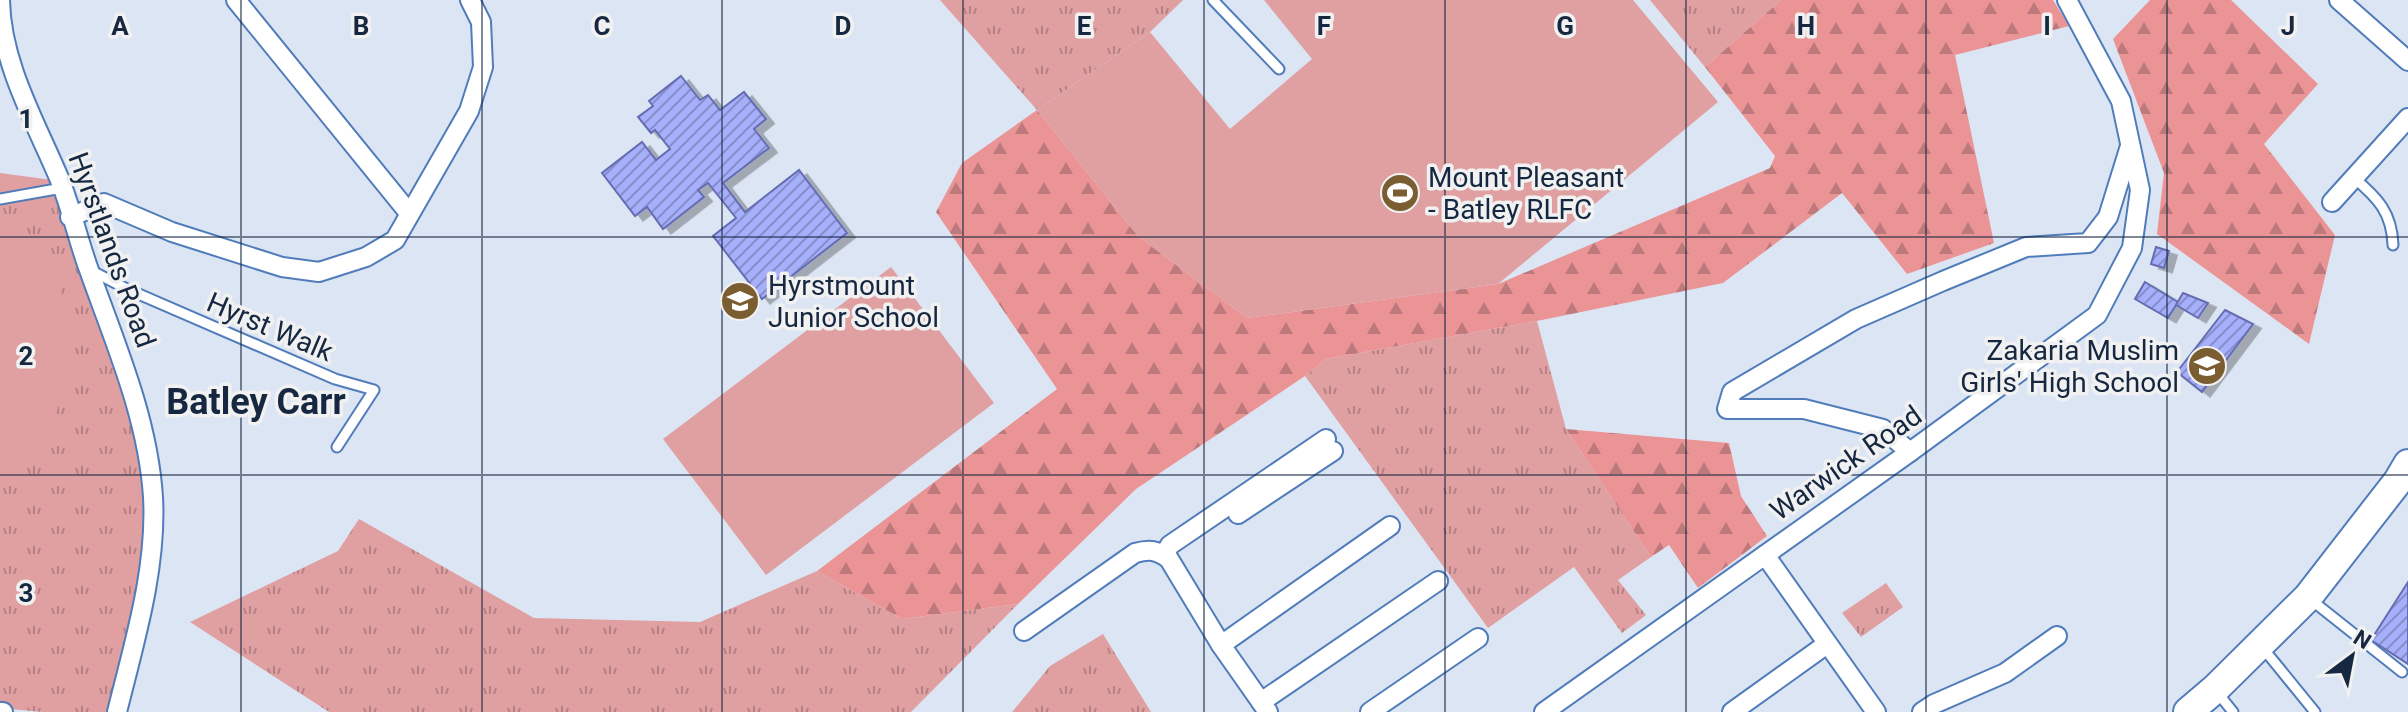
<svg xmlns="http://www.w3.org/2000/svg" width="2408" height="712" font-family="Roboto,sans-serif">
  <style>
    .grass { fill: url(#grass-tufts) }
    .forest { fill: url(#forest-firs) }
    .pitch { fill: #e09fa0 }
    .building { fill: url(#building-hatch); stroke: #656cb2; stroke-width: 2; filter: url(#shadow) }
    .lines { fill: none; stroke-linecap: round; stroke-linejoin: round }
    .lane-casing { stroke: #517cba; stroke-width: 13 }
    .street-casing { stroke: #517cba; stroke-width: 22 }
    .primary-casing { stroke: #517cba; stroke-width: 32 }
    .lane { stroke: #fff; stroke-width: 9 }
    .street { stroke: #fff; stroke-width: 18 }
    .primary { stroke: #fff; stroke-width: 28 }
    .grid { fill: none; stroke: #152741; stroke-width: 2; stroke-opacity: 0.55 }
    .labels { text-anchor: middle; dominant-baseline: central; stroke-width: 7; stroke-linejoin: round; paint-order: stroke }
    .poi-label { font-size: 28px; fill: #152741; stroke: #f1f1f1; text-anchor: start }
    .street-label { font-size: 28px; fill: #152741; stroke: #f1f1f1 }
    .district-label { font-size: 36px; font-weight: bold; fill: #152741; stroke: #f1f1f1 }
    .grid-label { font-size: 26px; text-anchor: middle; font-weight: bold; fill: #152741; stroke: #f1f1f1; stroke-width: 7; stroke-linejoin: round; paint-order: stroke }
  </style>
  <defs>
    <pattern id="grass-tufts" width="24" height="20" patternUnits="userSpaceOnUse" patternTransform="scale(2)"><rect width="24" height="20" fill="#e09fa0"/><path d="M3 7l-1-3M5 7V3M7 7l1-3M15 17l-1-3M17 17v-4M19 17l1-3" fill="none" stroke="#b48284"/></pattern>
    <pattern id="forest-firs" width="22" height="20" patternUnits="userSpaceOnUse" patternTransform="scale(2)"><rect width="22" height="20" fill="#eb9496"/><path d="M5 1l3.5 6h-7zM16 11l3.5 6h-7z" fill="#bd797c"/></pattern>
    <pattern id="building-hatch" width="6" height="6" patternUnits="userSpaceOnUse" patternTransform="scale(2)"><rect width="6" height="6" fill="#a6affa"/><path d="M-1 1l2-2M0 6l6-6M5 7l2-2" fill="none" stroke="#868ecc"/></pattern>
    <filter id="shadow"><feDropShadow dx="8" dy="4.5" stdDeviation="0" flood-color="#0004"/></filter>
  </defs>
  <rect width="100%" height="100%" fill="#dce5f3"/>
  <g class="grass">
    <path d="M940,0H1183L1150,32L1037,110Z"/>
    <path d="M1650,0H1781L1705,67Z"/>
    <path d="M0,173L60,181L133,393L153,498L117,712H42L0,708Z"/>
    <path d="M1537,321L1566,429L1651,557L1618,580L1646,615L1622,633L1574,567L1488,628L1305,376L1326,359Z"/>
    <path d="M359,519L534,618L700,622L817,571L902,619L1018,604L911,712H329L190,622L338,551Z"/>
    <path d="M1886,583L1903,607L1861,637L1842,613Z"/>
    <path d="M1103,634L1151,712H1012L1050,666Z"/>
  </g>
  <g class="forest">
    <path d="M1781,0H2053L2069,26L1955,55L1994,243L1907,274L1842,193L1723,283L1537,321L1326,359L1305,376L1136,489L1018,604L902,619L817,571L1057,389L936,212L962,163L1037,110L1138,236L1247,318L1498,284L1770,168L1775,156L1705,67Z"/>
    <path d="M2150,0H2231L2318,84L2264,144L2335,235L2309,344L2157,234L2164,173L2113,39Z"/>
    <path d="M1566,429L1729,443L1741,496L1767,536L1698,588L1669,545L1651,557Z"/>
  </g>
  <g class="pitch">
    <path d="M1264,0H1633L1718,102L1498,284L1247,318L1138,236L1037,110L1150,32L1230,129L1312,59Z"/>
    <path d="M0,231L53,269L75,330L57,412L0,488Z"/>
    <path d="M891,267L994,403L766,575L663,439Z"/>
  </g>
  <g class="building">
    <path d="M681,76L700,100L708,95L720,110L744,92L766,119L754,129L769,148L723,183L745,212L799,170L847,233L762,299L713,236L736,218L708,183L698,190L704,197L663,229L647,207L635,216L602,173L642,142L656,160L670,149L655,130L651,133L638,117L653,106L649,101Z"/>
    <path d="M2156,247L2169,251L2164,268L2151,264Z"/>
    <path d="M2145,282L2178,302L2168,318L2135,299Z"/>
    <path d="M2183,293L2208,303L2198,318L2176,305Z"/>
    <path d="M2225,310L2253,324L2202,392L2177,372Z"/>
    <path d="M2408,582V664L2371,640Z"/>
  </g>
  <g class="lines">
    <defs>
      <g id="lane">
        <path d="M1213,0L1279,69"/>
        <path d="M2354,178C2378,198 2392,213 2393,245"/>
        <path d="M0,199L62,188"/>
        <path d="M92,271L127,289L335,379L374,390L337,447"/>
        <path d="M2310,599L2402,672"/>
        <path d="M2262,647L2315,712"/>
        <path d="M2217,692L2233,712"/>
      </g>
      <g id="street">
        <path d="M0,0C1,63 35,121 59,178C71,207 78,240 89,270C115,343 148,418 153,497C157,569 134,643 117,712"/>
        <path d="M236,0L409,213"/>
        <path d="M2339,0L2408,61"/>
        <path d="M2332,202L2408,118"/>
        <path d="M70,217L104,203L172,232L282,267L319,272L366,257L395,240L469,111L483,67L481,22L470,0"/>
        <path d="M1910,452L1883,429L1804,409H1727L1732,392L1856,319L1943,281L2026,247L2088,243L2108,217L2130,146"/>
        <path d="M1238,514L1333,451"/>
        <path d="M1164,555L1170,545L1326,439"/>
        <path d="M1765,555L1876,712"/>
        <path d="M1024,631L1135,553C1150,549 1157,550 1169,559L1221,645L1268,712"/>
        <path d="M1221,645L1390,526"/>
        <path d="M1261,702L1438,581"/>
        <path d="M1,712H3"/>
        <path d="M1370,712L1478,638"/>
        <path d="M1544,712L1910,452L2097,315L2132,248L2140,190L2121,101L2067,0"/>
        <path d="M1732,712L1827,644"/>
        <path d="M1922,712L1934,704L2005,673L2057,636"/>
      </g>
      <path id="primary" d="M2188,712L2215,689L2308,597L2398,481L2408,464"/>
    </defs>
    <use href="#lane" class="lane-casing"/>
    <use href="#street" class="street-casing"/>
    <use href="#primary" class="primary-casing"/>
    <use href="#lane" class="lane"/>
    <use href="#street" class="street"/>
    <use href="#primary" class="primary"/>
  </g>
  <path class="grid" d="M241,0V712M482,0V712M722,0V712M963,0V712M1204,0V712M1445,0V712M1686,0V712M1926,0V712M2167,0V712M0,237H2408M0,475H2408"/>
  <defs>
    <symbol id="stadium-disc" viewBox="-11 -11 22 22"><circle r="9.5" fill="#7a5e31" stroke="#f1f1f1"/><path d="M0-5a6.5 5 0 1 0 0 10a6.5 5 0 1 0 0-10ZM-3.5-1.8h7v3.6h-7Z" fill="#fff"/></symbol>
    <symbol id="school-disc" viewBox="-11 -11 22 22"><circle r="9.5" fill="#7a5e31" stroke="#f1f1f1"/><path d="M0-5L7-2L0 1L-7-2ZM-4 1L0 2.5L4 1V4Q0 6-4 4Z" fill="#fff"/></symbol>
  </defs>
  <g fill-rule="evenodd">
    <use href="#stadium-disc" x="1378" y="171" width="44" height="44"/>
    <use href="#school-disc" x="718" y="279" width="44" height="44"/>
    <use href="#school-disc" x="2185" y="344" width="44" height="44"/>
  </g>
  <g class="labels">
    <g class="poi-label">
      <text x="1428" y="177">Mount Pleasant<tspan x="1428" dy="32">- Batley RLFC</tspan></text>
      <text x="768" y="285">Hyrstmount<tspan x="768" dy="32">Junior School</tspan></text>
      <text x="2179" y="350" text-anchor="end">Zakaria Muslim<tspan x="2179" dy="32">Girls' High School</tspan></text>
    </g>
    <g class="street-label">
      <text transform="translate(112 250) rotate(70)">Hyrstlands Road</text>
      <text transform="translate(270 327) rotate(23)">Hyrst Walk</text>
      <text transform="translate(1846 463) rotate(-35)">Warwick Road</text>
    </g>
    <g class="district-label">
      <text x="256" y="402">Batley Carr</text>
    </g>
  </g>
  <g class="grid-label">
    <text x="120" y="35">A</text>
    <text x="361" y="35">B</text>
    <text x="602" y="35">C</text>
    <text x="843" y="35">D</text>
    <text x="1084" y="35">E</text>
    <text x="1324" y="35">F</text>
    <text x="1565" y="35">G</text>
    <text x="1806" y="35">H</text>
    <text x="2047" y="35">I</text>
    <text x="2288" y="35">J</text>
    <text x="26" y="128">1</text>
    <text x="26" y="365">2</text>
    <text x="26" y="602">3</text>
  </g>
  <g transform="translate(2352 656) rotate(32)" stroke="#f1f1f1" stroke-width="6" paint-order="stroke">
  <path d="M0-6L14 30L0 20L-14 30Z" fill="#152741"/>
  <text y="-12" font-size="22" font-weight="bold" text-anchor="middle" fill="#152741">N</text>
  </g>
</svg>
